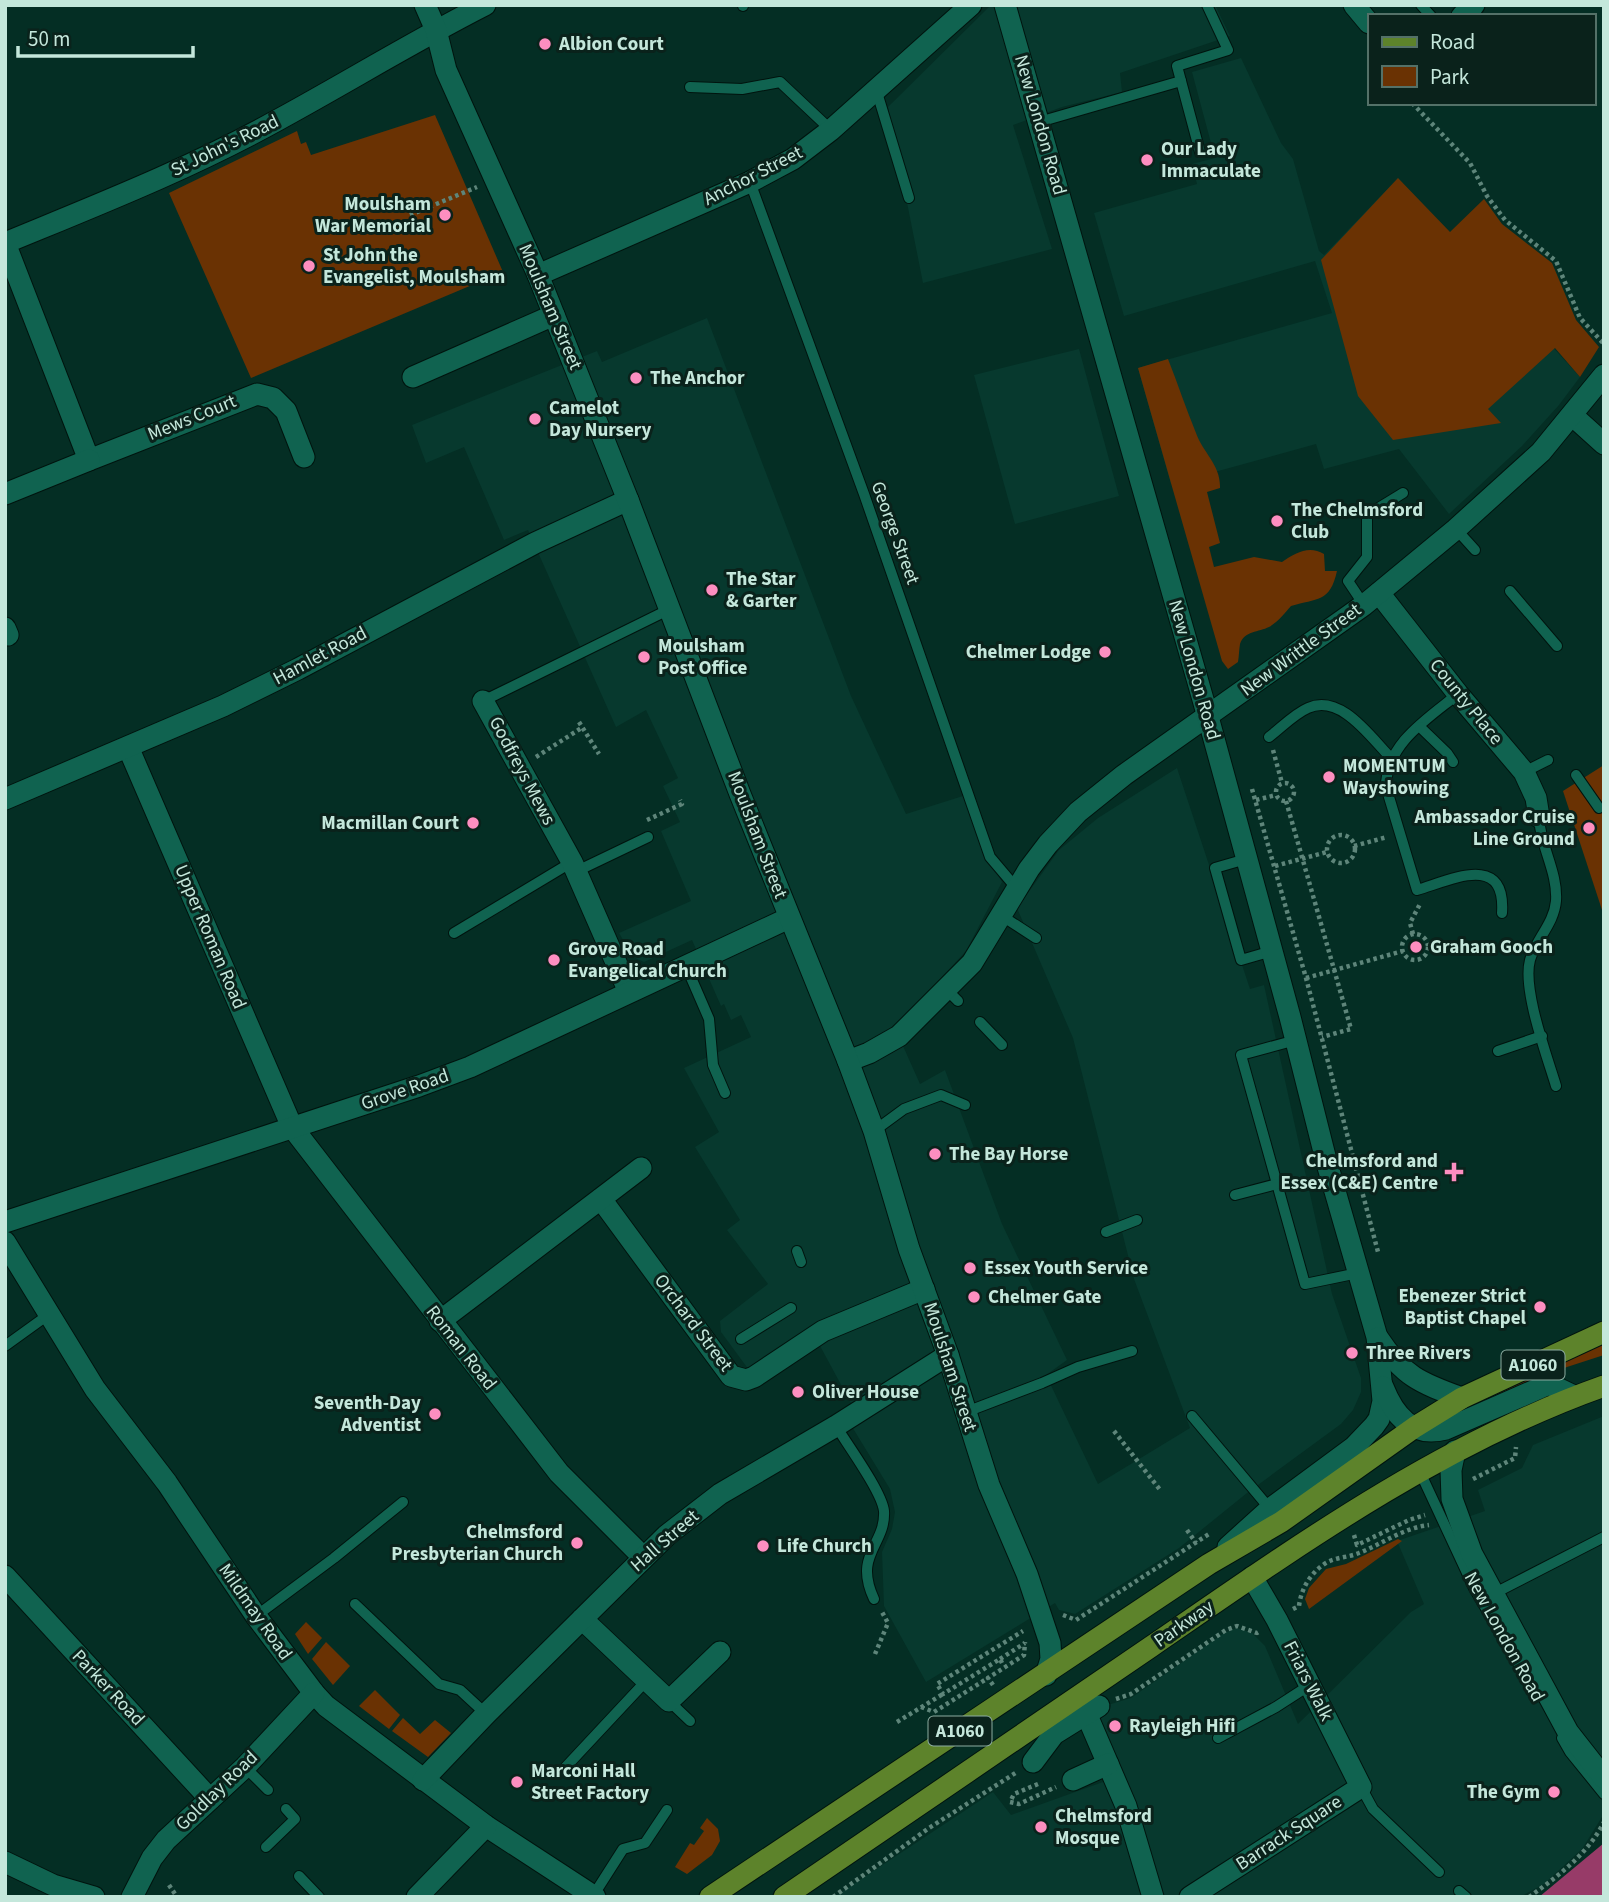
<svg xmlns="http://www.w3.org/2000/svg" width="1609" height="1902" font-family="'Source Sans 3',sans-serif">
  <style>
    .built { fill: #07392e }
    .green { fill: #6a3203 }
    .water { fill: #973b68 }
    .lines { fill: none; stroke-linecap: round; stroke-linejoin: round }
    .lane-casing { stroke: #00140e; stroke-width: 12 }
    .street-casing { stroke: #00140e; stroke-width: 23 }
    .secondary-casing { stroke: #00140e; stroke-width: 23 }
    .primary-casing { stroke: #00140e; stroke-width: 23 }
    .path { stroke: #5e857a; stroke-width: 4.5; stroke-dasharray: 3.5 3.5; stroke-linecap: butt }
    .lane { stroke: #106350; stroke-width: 10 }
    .street { stroke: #106350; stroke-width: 21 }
    .secondary { stroke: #106350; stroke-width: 21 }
    .primary { stroke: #5d832b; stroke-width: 21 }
    .poi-dot { fill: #fd8ec0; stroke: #0a221b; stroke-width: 2.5 }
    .labels { text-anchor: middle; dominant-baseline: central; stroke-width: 6; stroke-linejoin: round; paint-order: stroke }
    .shield { fill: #0a221b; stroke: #8caca1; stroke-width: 2 }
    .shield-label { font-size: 18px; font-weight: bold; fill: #c4e7db }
    .poi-label { font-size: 19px; font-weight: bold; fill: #c4e7db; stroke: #0a221b; text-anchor: start }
    .street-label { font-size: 19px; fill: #c4e7db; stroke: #0a221b }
  </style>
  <rect width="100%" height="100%" fill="#042e24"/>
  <g class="built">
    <path d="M991,5H1215L1230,36L1120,73L1122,92L1062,107L1013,125L1052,249L923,283L888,107Z"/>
    <path d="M1241,58L1281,143L1293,159L1319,251L1324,255L1398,178L1580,377L1559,405L1522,446L1449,514L1399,449L1324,469L1316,444L1171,484L1138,368L1332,313L1315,261L1124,316L1094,213L1197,184L1192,164L1215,158L1192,72Z"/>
    <path d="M707,318L851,696L906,814L963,796L984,849L1002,882L966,951L895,1028L920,1084L945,1070L1002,1224L1067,1360L1046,1375L1098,1484L1190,1428L1134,1279L1073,1038L1017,908L1059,850L1098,818L1177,768L1250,989L1264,985L1332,1294L1361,1378V1392L1353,1410L1341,1424L1247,1493L1179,1548L1075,1614L1059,1610L1055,1603L926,1682L884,1606L882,1552L892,1529L895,1512L890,1489L843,1412L852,1405L819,1344L760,1385L721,1332L720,1321L768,1284L727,1230L740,1220L695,1147L719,1132L684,1068L751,1037L741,1015L731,1020L724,1004L721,1006L692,940L644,962L633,957L619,933L691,901L661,831L680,822L663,786L678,778L646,710L616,727L528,530L504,540L464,447L426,463L412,425L597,351L602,362Z"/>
    <path d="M1079,349L1119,496L1015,524L974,375Z"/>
    <path d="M1604,1416V1798L1602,1817L1582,1849L1544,1884L1520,1897H834L993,1792L1011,1815L1117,1777L1091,1714L1101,1707L1131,1698L1224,1633L1237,1628L1252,1633L1265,1646L1298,1724L1411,1612L1424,1604L1397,1541L1485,1511L1478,1490L1522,1468L1533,1445Z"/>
  </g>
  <g class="green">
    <path d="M435,115L503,272L251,378L169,193L297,131L301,144L306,142L311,155Z"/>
    <path d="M1398,178L1450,232L1484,199L1502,224L1552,263L1576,320L1599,347L1580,377L1555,348L1488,409L1501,423L1393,440L1358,396L1321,260Z"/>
    <path d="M1168,359C1178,384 1186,409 1196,433C1203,453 1221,465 1220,488L1207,492L1220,543L1209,547L1214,567L1254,557L1282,562C1295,553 1309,545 1324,554L1325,571H1337C1330,603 1317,598 1291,606C1285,613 1278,622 1269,627C1259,632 1244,631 1240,644C1239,650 1239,656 1238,662L1228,669L1222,661L1138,368Z"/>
    <path d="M1604,765V916L1563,791Z"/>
    <path d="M1604,1343V1355L1567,1367L1466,1411L1465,1408Z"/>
    <path d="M1398,1539L1402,1541L1309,1609L1305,1599L1309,1588L1326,1569L1346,1564Z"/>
    <path d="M306,1622L322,1638L308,1654L295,1634Z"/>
    <path d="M326,1642L350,1666L333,1685L312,1659Z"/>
    <path d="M375,1690L400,1715L389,1729L359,1706Z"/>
    <path d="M403,1718L420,1734L435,1720L451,1733L428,1757L392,1731Z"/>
    <path d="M707,1818L718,1829L720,1841L712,1855L687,1874L675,1867L690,1843L694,1845L704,1831L700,1828Z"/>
  </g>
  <path class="water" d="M1604,1843V1897H1539Z"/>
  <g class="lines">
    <defs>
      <g id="lane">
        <path d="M743,5V6"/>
        <path d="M1421,5L1431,16"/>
        <path d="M1181,81L1177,66L1228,50L1207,5"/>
        <path d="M690,87L742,89L780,82L831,130"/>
        <path d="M876,89L909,198"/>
        <path d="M1039,122L1181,81L1200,152"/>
        <path d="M750,182L864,494L990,857L1018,890"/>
        <path d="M1456,529L1475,550"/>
        <path d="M1510,591L1557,646"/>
        <path d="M1364,605L1348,581L1367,557V515L1403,493"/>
        <path d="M1458,694C1427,719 1386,744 1386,787L1417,890C1451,880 1506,852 1502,913"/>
        <path d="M483,701L670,609"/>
        <path d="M1420,727L1447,753L1453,762"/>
        <path d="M1269,737C1281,728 1294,714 1308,708C1341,693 1371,738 1391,758"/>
        <path d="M1524,772L1548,760"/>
        <path d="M1576,775L1599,808"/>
        <path d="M1539,817C1540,846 1558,872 1556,901C1554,924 1536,939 1530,960C1522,989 1547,1056 1556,1086"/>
        <path d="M1246,859L1215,868L1241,960L1272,951"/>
        <path d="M577,871L648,837"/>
        <path d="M1002,916L1036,938"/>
        <path d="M454,933L572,862"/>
        <path d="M686,966L709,1019L713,1065L725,1093"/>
        <path d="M947,990L958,1001"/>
        <path d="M980,1022L1002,1045"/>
        <path d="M1296,1040L1241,1055L1305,1284L1358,1273"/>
        <path d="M1498,1051L1542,1036"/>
        <path d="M874,1131L904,1109L941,1095L965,1105"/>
        <path d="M1235,1195L1277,1184"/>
        <path d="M1106,1232L1137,1220"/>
        <path d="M797,1251L801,1262"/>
        <path d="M741,1339L791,1308"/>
        <path d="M5,1346L48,1315"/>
        <path d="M966,1412L1042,1383L1078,1367L1132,1351"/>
        <path d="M1192,1416L1270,1509"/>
        <path d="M836,1426C847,1444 882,1492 884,1511C886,1545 853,1554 874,1599"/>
        <path d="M1420,1472L1474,1588L1536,1694"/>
        <path d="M1493,1594L1604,1537"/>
        <path d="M355,1604L439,1684L460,1690L486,1714"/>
        <path d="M256,1616L334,1558L403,1502"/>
        <path d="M669,1701L690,1721"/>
        <path d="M1218,1738L1276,1707L1310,1685"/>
        <path d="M1562,1738L1570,1752L1604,1794"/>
        <path d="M245,1767L268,1790"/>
        <path d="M562,1771L647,1680"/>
        <path d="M1361,1787L1373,1809L1439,1872"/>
        <path d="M266,1847L295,1819L286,1809"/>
        <path d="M299,1876L319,1897"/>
        <path d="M1459,1891L1466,1897"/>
        <path d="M593,1896L623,1849L645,1843L667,1810"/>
      </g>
      <g id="street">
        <path d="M1354,5L1369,23"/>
        <path d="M1462,16L1474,5"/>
        <path d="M538,275L750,182L793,159L831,130L971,5"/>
        <path d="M413,377L554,315"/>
        <path d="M1573,416L1604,444"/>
        <path d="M304,457L286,411L273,398L257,394L89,460L5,243C97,205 189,169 276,121C346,83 414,41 485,5"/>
        <path d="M5,494L89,460"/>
        <path d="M1379,593L1458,694L1524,772L1536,798L1539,817"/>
        <path d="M5,628L8,635"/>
        <path d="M483,701L572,862L629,992"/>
        <path d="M128,747L292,1127L559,1473L643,1557"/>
        <path d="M5,799L223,706L298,669L535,543L628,500"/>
        <path d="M848,1061L869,1053L899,1036L972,963L1029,869L1048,844L1078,812L1124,775L1364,605L1456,529L1541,452L1604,375"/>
        <path d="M601,1199L731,1376L746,1380L754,1377L823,1331L924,1289"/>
        <path d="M5,1222L419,1086L470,1067L789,918"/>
        <path d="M5,1242L95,1389L167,1483L256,1616L314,1693L326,1706L486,1826L595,1897"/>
        <path d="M440,1321L641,1168"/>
        <path d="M1455,1451L1451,1470L1452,1499L1472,1554L1568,1732L1604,1778"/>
        <path d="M5,1576L210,1799"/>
        <path d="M582,1619L669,1701L720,1652"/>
        <path d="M1086,1713L1126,1806L1153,1897"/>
        <path d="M1033,1762L1054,1734L1099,1706"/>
        <path d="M423,1780L486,1714L667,1535L720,1494L836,1426L948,1355"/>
        <path d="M1073,1780L1108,1764"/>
        <path d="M5,1862L53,1885L94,1897"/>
        <path d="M132,1897L152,1858L166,1840L245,1767L314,1693"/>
        <path d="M417,1897L486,1826"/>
        <path d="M1190,1897L1361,1787L1277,1620L1252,1577"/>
      </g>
      <g id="secondary">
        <path d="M425,5L436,30L446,70L538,275L628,500L740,794L848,1061L874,1131L909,1249L948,1355L989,1485L1027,1574L1050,1643L1051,1659L1046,1675"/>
        <path d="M1005,5L1208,717L1290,1017L1326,1160L1377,1337L1383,1401L1379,1419L1374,1426L1354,1447L1270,1509L1228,1547"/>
        <path d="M1378,1338C1403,1376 1420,1383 1462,1398"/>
        <path d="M1383,1387C1394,1415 1412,1438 1446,1429L1549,1384L1574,1396"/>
      </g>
      <g id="primary">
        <path d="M710,1897L1209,1564L1281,1522L1415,1427L1462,1398L1604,1332"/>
        <path d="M784,1897C907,1813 1029,1730 1152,1646C1296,1547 1438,1445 1604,1386"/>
      </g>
    </defs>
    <use href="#lane" class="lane-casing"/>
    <use href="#street" class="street-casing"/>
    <use href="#secondary" class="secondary-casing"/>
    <use href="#primary" class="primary-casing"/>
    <g class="path">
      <path d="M1412,103L1470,163L1487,196L1505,220L1556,261L1580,318L1604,344"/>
      <path d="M410,215L477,187"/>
      <path d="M579,722L599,754"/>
      <path d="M1273,750L1282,783"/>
      <path d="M536,757L583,727"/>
      <circle cx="1285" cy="792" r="9"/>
      <path d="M1252,789L1306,978L1378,1252"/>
      <path d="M1256,800L1276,795"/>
      <path d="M1286,801L1351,1029L1322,1037"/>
      <path d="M647,820L682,804L680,800"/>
      <circle cx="1341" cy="849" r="14"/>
      <path d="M1354,846L1387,837"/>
      <path d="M1275,866L1327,852"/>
      <path d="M1413,934L1410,923L1420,904"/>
      <circle cx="1415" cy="947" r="13"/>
      <path d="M1306,978L1403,951"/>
      <path d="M1114,1431L1161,1491"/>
      <path d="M1473,1479L1515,1458L1516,1447"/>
      <path d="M1187,1530L1196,1543"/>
      <path d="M1354,1535L1357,1545L1409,1520L1425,1515"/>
      <path d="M1293,1609L1299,1606C1301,1590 1309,1575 1323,1565C1333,1557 1347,1558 1359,1553C1382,1544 1403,1528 1429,1525"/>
      <path d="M1063,1615L1076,1620L1209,1534"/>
      <path d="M875,1654L888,1623L882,1612"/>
      <path d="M1000,1659L1025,1643"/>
      <path d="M1002,1663L1000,1659L943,1694L937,1684L1023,1631"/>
      <path d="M993,1685L988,1678L1024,1655L1025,1642"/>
      <path d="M1116,1699L1131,1694L1226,1630L1237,1626L1257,1633L1260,1631"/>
      <path d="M921,1707L934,1712L988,1678"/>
      <path d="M897,1722L943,1694"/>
      <path d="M1038,1784L1014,1794L1010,1802L1019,1804L1056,1787"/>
      <path d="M169,1885L177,1897"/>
      <path d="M833,1897L929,1828L1017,1772"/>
      <path d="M1529,1897C1557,1877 1588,1854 1604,1822"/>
    </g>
    <use href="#lane" class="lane"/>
    <use href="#street" class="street"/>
    <use href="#secondary" class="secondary"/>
    <use href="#primary" class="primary"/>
  </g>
  <g class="poi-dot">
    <circle cx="545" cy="44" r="7"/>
    <circle cx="1147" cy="160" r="7"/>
    <circle cx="445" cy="215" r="7"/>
    <circle cx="309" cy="266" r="7"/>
    <circle cx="636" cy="378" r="7"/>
    <circle cx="535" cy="419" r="7"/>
    <circle cx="1277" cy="521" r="7"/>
    <circle cx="712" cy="590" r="7"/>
    <circle cx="1105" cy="652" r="7"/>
    <circle cx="644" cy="657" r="7"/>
    <circle cx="1329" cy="777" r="7"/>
    <circle cx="473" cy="823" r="7"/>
    <circle cx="1589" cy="828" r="7"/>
    <circle cx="1416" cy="947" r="7"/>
    <circle cx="554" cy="960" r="7"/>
    <circle cx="935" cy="1154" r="7"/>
    <path d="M1450.5 1161.5h7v7h7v7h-7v7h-7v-7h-7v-7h7z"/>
    <circle cx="970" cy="1268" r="7"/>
    <circle cx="974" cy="1297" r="7"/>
    <circle cx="1540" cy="1307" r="7"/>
    <circle cx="1352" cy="1353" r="7"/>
    <circle cx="798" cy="1392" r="7"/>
    <circle cx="435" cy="1414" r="7"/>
    <circle cx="577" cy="1543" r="7"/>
    <circle cx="763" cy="1546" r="7"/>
    <circle cx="1115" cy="1726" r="7"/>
    <circle cx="517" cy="1782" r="7"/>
    <circle cx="1554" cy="1792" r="7"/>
    <circle cx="1041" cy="1827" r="7"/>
  </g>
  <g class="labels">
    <g class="shield">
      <rect x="1501.5" y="1350.5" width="63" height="29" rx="5"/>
      <rect x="928.5" y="1716.5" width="63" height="29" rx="5"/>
    </g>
    <g class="shield-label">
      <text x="1533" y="1365">A1060</text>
      <text x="960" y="1731">A1060</text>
    </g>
    <g class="poi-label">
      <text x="559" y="44">Albion Court</text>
      <text x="1161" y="149">Our Lady<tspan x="1161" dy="22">Immaculate</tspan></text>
      <text x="431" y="204" text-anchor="end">Moulsham<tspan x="431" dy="22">War Memorial</tspan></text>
      <text x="323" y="255">St John the<tspan x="323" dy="22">Evangelist, Moulsham</tspan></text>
      <text x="650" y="378">The Anchor</text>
      <text x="549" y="408">Camelot<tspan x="549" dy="22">Day Nursery</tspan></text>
      <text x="1291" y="510">The Chelmsford<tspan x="1291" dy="22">Club</tspan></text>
      <text x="726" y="579">The Star<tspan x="726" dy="22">&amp; Garter</tspan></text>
      <text x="658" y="646">Moulsham<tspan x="658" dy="22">Post Office</tspan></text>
      <text x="1091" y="652" text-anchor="end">Chelmer Lodge</text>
      <text x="1343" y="766">MOMENTUM<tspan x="1343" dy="22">Wayshowing</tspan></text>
      <text x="1575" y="817" text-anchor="end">Ambassador Cruise<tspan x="1575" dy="22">Line Ground</tspan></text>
      <text x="459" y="823" text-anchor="end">Macmillan Court</text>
      <text x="1430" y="947">Graham Gooch</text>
      <text x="568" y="949">Grove Road<tspan x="568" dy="22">Evangelical Church</tspan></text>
      <text x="949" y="1154">The Bay Horse</text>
      <text x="1438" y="1161" text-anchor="end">Chelmsford and<tspan x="1438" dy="22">Essex (C&amp;E) Centre</tspan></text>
      <text x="984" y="1268">Essex Youth Service</text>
      <text x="1526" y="1296" text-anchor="end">Ebenezer Strict<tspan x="1526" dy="22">Baptist Chapel</tspan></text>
      <text x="988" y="1297">Chelmer Gate</text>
      <text x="1366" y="1353">Three Rivers</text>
      <text x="812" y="1392">Oliver House</text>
      <text x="421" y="1403" text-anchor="end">Seventh-Day<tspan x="421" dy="22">Adventist</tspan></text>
      <text x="563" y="1532" text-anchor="end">Chelmsford<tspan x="563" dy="22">Presbyterian Church</tspan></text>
      <text x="777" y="1546">Life Church</text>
      <text x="1129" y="1726">Rayleigh Hifi</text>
      <text x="531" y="1771">Marconi Hall<tspan x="531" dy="22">Street Factory</tspan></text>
      <text x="1540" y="1792" text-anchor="end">The Gym</text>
      <text x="1055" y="1816">Chelmsford<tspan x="1055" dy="22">Mosque</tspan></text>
    </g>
    <g class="street-label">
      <text transform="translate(1040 125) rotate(74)">New London Road</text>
      <text transform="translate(225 146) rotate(-26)">St John's Road</text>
      <text transform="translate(753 176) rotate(-27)">Anchor Street</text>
      <text transform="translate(550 307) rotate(67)">Moulsham Street</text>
      <text transform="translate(192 418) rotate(-22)">Mews Court</text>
      <text transform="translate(895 533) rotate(70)">George Street</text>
      <text transform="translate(1301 650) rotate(-36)">New Writtle Street</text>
      <text transform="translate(320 656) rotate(-28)">Hamlet Road</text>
      <text transform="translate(1194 670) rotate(74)">New London Road</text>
      <text transform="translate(1466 702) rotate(51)">County Place</text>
      <text transform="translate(522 771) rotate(62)">Godfreys Mews</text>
      <text transform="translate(757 835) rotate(69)">Moulsham Street</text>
      <text transform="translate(210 937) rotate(67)">Upper Roman Road</text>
      <text transform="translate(405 1090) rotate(-19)">Grove Road</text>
      <text transform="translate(693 1323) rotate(53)">Orchard Street</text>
      <text transform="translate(461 1348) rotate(52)">Roman Road</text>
      <text transform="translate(950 1367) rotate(72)">Moulsham Street</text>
      <text transform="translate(665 1541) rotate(-41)">Hall Street</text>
      <text transform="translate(255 1612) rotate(55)">Mildmay Road</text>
      <text transform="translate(1184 1624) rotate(-35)">Parkway</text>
      <text transform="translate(1504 1637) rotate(61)">New London Road</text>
      <text transform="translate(1308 1681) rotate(63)">Friars Walk</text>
      <text transform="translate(108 1688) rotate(47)">Parker Road</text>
      <text transform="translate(217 1791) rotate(-44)">Goldlay Road</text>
      <text transform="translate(1289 1833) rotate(-33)">Barrack Square</text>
    </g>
  </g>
  <rect width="1609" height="1902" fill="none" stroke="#c4e7db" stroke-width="14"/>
  <rect x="1368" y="14" width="228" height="91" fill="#0a221b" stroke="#547168" stroke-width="2"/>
  <rect x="1382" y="37" width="35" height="10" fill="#5d832b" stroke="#547168" stroke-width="2"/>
  <text x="1430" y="49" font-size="21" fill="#c4e7db">Road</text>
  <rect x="1382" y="66" width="35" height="21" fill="#6a3203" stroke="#547168" stroke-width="2"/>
  <text x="1430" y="84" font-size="21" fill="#c4e7db">Park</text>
  <path d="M18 46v10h175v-10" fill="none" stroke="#c4e7db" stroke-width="3.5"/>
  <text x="28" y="46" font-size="21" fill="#c4e7db" stroke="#0a221b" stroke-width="5" paint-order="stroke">50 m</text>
</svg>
